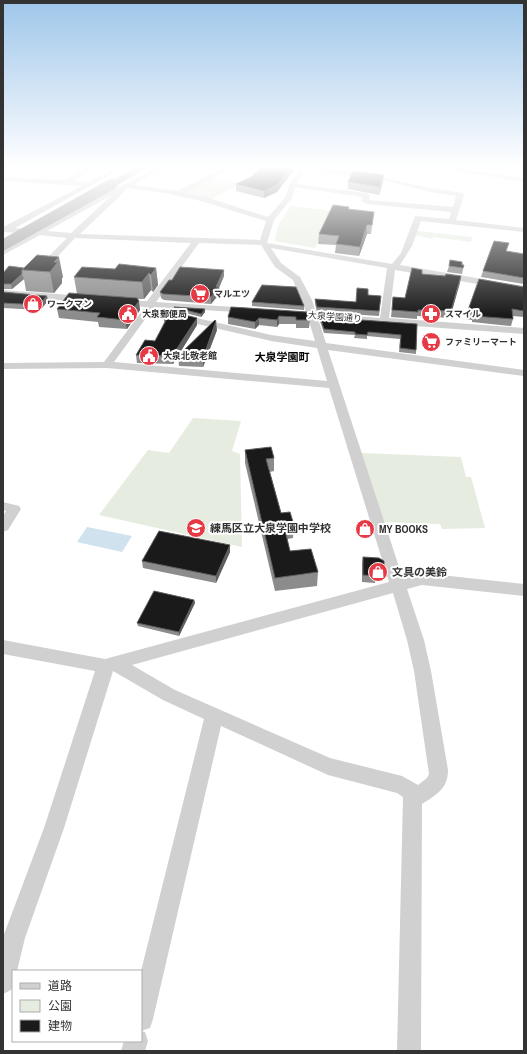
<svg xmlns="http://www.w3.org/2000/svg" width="527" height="1054" font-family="'Archivo Narrow','Noto Sans JP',sans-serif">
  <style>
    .green { fill: #e6ecdf }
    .water { fill: #cfe2ee }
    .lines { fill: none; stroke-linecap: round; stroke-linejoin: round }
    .minor { fill: #d0d0d0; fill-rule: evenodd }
    .highway { fill: #9a9a9a; fill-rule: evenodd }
    .highway-bridge { stroke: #9a9a9a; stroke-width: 11 }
    .wall { fill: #8c8c8c }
    .shaded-wall { fill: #5f5f5f }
    .building { fill: #1a1a1a; stroke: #5f5f5f }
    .labels { text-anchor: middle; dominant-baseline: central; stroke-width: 4; stroke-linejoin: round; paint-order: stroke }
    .far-poi-label { font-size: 9px; font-weight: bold; fill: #333; stroke: #fff; text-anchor: start }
    .far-street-label { font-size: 9px; fill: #333; stroke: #fff }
    .far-quarter-label { font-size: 11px; font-weight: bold; fill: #000; stroke: #fff }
    .poi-label { font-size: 11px; font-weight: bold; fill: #333; stroke: #fff; text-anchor: start }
  </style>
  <rect width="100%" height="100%" fill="#fff"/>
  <g class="green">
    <path d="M211,178L242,183L210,200L184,194V192Z"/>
    <path d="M291,206L332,211L315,248L274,241L279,224Z"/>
    <path d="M415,231H418L472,237L471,242L433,237V239L414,235Z"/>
    <path d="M193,418L241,421L232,451L240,454L242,547L99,515L148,450L169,453Z"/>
    <path d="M361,453L461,457L466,477H471L485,528L442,529L440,524L383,522Z"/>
  </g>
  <path class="water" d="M87,527L132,536L122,552L77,542Z"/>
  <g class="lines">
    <g class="minor">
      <path d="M86,168H93L73,181L88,182L115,168H122L15,228L37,230L96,196L126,184L156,168H163L134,185L177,191L224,168H231L230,169L185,193L206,197L268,217L285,198L290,183L301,168C344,168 387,178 429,188C440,190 451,191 463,193L464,195L456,220L524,228V232L421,221L412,246L400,265L524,286V292L395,270L389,318L524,328V334L318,319L326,343L524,370V376L328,350L403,579L422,573L524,584V596L422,585L407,589L424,640L431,671L448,770C448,789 436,795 422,804L421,1051H397L403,797L397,793L328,775L221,726L153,1019L150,1028L141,1031L145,1032L148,1041L145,1051H121L124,1041H141V971L204,719L163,700L113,671L64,828L25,938L17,971H13V986L11,990L3,994V937L44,828L95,671L3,654V640L105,659L389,582L329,388L107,368L3,369V363L104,362L145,307L121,305L116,302L118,300L147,301L191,243L75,238L44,271H38L37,269L38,267L67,238L40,235L3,255V250L30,234L3,232V227L82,186L3,181V177L65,180ZM306,170L392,182L430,192L456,196L453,207L369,200L370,195L366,193L296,184ZM295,187L362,197L361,201L367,204L451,212L449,219L415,216L401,253L392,264L267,243L274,220L292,198ZM128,188L165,193L201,201L266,221L260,240L80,234ZM112,195L71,233L47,231ZM199,243L261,245L275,267L293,280L306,312L300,313L298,315L300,317L308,318L315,341L271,335L179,314L176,315L174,317L176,319L271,341L317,348L327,381L114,362L154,307L253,313L255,311L253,309L250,308L156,302ZM271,248L387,268L380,318L316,313L312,300L300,277L281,263ZM393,593L407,640L414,671L429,774L427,778L418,785L402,776L330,758L175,690L132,665Z"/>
      <path d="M446,168H459L524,178V182L449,170Z"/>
      <path d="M3,290L84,296L89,299L84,302L3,296Z"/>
      <path d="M3,502L19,506L21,509L8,530L3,532V516L6,511L3,510Z"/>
    </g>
    <path class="highway" d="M135,168H147L116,186H108L107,184Z"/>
    <path class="highway-bridge" d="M3,245L112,184"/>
  </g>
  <g class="wall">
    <path d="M290,168H293V171L277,192L264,198L236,191V184Z"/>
    <path d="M466,168H487L485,170Z"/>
    <path d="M384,175L383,182L379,195L348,189V182Z"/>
    <path d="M349,207V210L374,212L371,234H367L359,256L335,253L336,245L318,244L319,234Z"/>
    <path d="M507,251L524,254V284L481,277L483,271Z"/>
    <path d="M37,255L63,277L62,278V283L54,293L26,291L24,279L12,289H3V273L24,268Z"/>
    <path d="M462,265H464L462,274L447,272L449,266Z"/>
    <path d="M156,268L158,285L153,292L151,290L144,299H137L140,310L127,329L99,327L98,322L59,318L57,309L77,294L74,277L115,269Z"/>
    <path d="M224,270V276L219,287L220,293L211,304L164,300L161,298L160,292L172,280Z"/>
    <path d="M422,274L445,276H461L450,318L417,316V319L391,317L393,297L405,298Z"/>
    <path d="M524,287V317L513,316V319L511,326L472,322V320L466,319L467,313Z"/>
    <path d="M3,292L47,296L48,301L40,310L3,308Z"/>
    <path d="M368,295L381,296L379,316L317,312L315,304V299L356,302Z"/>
    <path d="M252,302L304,306V310L252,306Z"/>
    <path d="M174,307L205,309V312L201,317L174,310Z"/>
    <path d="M307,312L310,320L309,328H296V324H279L277,327L259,325L255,329L228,324V317Z"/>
    <path d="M320,317L417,324L416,354L399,352L400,339L367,336V339L354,338L355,335L324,333L320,321Z"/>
    <path d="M197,318V325L173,364L137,363L136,355L155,341L165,323L164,320Z"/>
    <path d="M217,330L203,367L179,366L178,356Z"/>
    <path d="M245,450L274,458V471L270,472L281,513L294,525L293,538L287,539L290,551L318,572L317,586L275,591L245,463Z"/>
    <path d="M230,552L216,583L143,568L142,561Z"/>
    <path d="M363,557L384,571L383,578L376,577L375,583L362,582V564Z"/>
    <path d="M194,600L195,603L179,636L138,626L137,623Z"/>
  </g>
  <g class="shaded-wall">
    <path d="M290,168H293V171L277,192L264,198V191Z"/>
    <path d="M384,175L383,182L379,195L380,187Z"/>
    <path d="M367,225V234L359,256L360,247Z"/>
    <path d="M59,257L63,277L62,278V283L54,293L50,272L54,262Z"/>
    <path d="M156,268L158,285L153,292L151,275Z"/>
    <path d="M224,270V276L219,288V287L220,293L211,304V297Z"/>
    <path d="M149,273L151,290L144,299L142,282Z"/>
    <path d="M22,274L24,279L12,289L11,284Z"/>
    <path d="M461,276L460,283L450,318L451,311Z"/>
    <path d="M47,296L48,301L40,310L39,305Z"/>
    <path d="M139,301L140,310L127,329L125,320Z"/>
    <path d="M205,309V312L201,317V314Z"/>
    <path d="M279,316V324L277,327V320Z"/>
    <path d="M197,318V325L173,364L172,356Z"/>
    <path d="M259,318V325L255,329V322Z"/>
    <path d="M216,321L217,330L203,367V358Z"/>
    <path d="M230,545V552L216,583V576Z"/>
    <path d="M194,600L195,603L179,636V632Z"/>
  </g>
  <g class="building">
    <path d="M260,168H290L277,185L264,191L236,184L251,177Z"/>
    <path d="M353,171L384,175L380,187L348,182Z"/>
    <path d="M333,205L349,207L348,209L374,212L372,225H367L360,247L336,244L339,236L319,234Z"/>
    <path d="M494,241L509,243L506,251L524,254V278L483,271Z"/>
    <path d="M37,255L59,257L54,262H58L50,272L22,270Z"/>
    <path d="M450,260L462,262V265H464L463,268L449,266Z"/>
    <path d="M119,264L156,268L151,275L149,273L142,282L74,277L82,267L115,269Z"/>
    <path d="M9,266L24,268L22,270V274L11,284H3V273Z"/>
    <path d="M180,267L224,270L216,287H219L211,297L163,294L160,292L169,280H172Z"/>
    <path d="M412,268L422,270V274L445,276L446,274L461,276L451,311L418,310V312L392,310L393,297L405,298Z"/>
    <path d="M479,279L524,287V311L512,309L513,319L473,316V313H467Z"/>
    <path d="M262,285L296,287L304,306L252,302Z"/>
    <path d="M357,288L368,289V295L381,296L379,311L317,307L315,299L356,302Z"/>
    <path d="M3,292L47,296L39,305L3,303Z"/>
    <path d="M69,293L137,298L139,301L125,320L97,317L100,313L57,309Z"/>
    <path d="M174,307L205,309L201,314Z"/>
    <path d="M231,307L247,308L307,312L310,320H296V317L279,316L277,320L259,318L255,322L228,317Z"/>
    <path d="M169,311L197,318L172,356L136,355L145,340L155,341L166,320H164Z"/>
    <path d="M320,317L417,324L416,350L400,348L401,335L368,332L367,335L355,334V332L324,329Z"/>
    <path d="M215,320L216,321L203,358L178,356Z"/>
    <path d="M271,447L274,458L266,459L281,513L290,512L294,525L284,526L290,551L311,549L318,572L275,578L245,450Z"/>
    <path d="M159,531L230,545L216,576L142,561Z"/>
    <path d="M363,557L379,558L384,561V571L376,570L377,576L363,575Z"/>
    <path d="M154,591L194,600L179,632L137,623Z"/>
  </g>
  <linearGradient id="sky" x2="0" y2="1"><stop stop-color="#9ec6ea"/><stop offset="0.53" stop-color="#fff"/><stop offset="1" stop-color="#fff" stop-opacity="0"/></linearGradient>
  <rect width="527" height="315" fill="url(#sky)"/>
  <defs>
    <symbol id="supermarket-disc" viewBox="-11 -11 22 22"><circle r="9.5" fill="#e63946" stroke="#fff"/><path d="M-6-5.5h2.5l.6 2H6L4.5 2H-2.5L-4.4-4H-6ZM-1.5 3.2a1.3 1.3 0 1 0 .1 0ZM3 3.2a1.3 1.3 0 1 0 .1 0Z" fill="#fff"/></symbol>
    <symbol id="shop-disc" viewBox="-11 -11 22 22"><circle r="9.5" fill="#e63946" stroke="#fff"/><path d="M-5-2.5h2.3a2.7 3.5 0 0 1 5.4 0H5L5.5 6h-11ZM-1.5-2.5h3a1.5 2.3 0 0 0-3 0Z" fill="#fff"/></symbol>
    <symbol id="civic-disc" viewBox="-11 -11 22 22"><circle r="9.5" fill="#e63946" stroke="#fff"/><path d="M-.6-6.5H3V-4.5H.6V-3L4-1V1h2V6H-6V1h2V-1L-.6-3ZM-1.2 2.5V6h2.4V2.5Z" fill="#fff"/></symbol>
    <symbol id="pharmacy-disc" viewBox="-11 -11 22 22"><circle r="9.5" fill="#e63946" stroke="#fff"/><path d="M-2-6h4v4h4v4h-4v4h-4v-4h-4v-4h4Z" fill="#fff"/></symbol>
    <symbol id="school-disc" viewBox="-11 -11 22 22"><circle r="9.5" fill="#e63946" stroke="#fff"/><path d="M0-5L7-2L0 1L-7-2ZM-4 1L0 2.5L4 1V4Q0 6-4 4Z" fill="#fff"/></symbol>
  </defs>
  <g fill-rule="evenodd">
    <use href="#supermarket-disc" x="189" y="283" width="22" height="22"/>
    <use href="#shop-disc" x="22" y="293" width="22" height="22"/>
    <use href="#civic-disc" x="117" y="303" width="22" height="22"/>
    <use href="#pharmacy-disc" x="420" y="303" width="22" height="22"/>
    <use href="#supermarket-disc" x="420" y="331" width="22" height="22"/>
    <use href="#civic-disc" x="138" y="345" width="22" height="22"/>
    <use href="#school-disc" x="185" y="517" width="22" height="22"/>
    <use href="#shop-disc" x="354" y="518" width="22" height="22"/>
    <use href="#shop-disc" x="367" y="561" width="22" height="22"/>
  </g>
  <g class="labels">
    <g class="far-poi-label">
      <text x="214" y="294">マルエツ</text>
      <text x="47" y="304">ワークマン</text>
      <text x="142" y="314">大泉郵便局</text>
      <text x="445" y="314">スマイル</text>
      <text x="445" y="342">ファミリーマート</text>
      <text x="163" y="356">大泉北敬老館</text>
    </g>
    <g class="far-street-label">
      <text transform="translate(335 317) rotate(4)">大泉学園通り</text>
    </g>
    <g class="far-quarter-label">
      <text x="282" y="357">大泉学園町</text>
    </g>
    <g class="poi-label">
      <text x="210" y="528">練馬区立大泉学園中学校</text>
      <text x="379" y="529">MY BOOKS</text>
      <text x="392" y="572">文具の美鈴</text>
    </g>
  </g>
  <rect width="527" height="1054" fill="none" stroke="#333333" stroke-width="8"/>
  <rect x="12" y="970" width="130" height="72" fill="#ffffff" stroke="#adadad"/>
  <rect x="20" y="983" width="20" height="6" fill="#d0d0d0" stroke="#adadad"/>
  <text x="48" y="990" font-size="12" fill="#333333">道路</text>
  <rect x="20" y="1000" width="20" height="12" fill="#e6ecdf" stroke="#adadad"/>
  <text x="48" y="1010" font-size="12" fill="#333333">公園</text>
  <rect x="20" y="1020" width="20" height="12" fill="#1a1a1a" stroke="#adadad"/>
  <text x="48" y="1030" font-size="12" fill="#333333">建物</text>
</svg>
